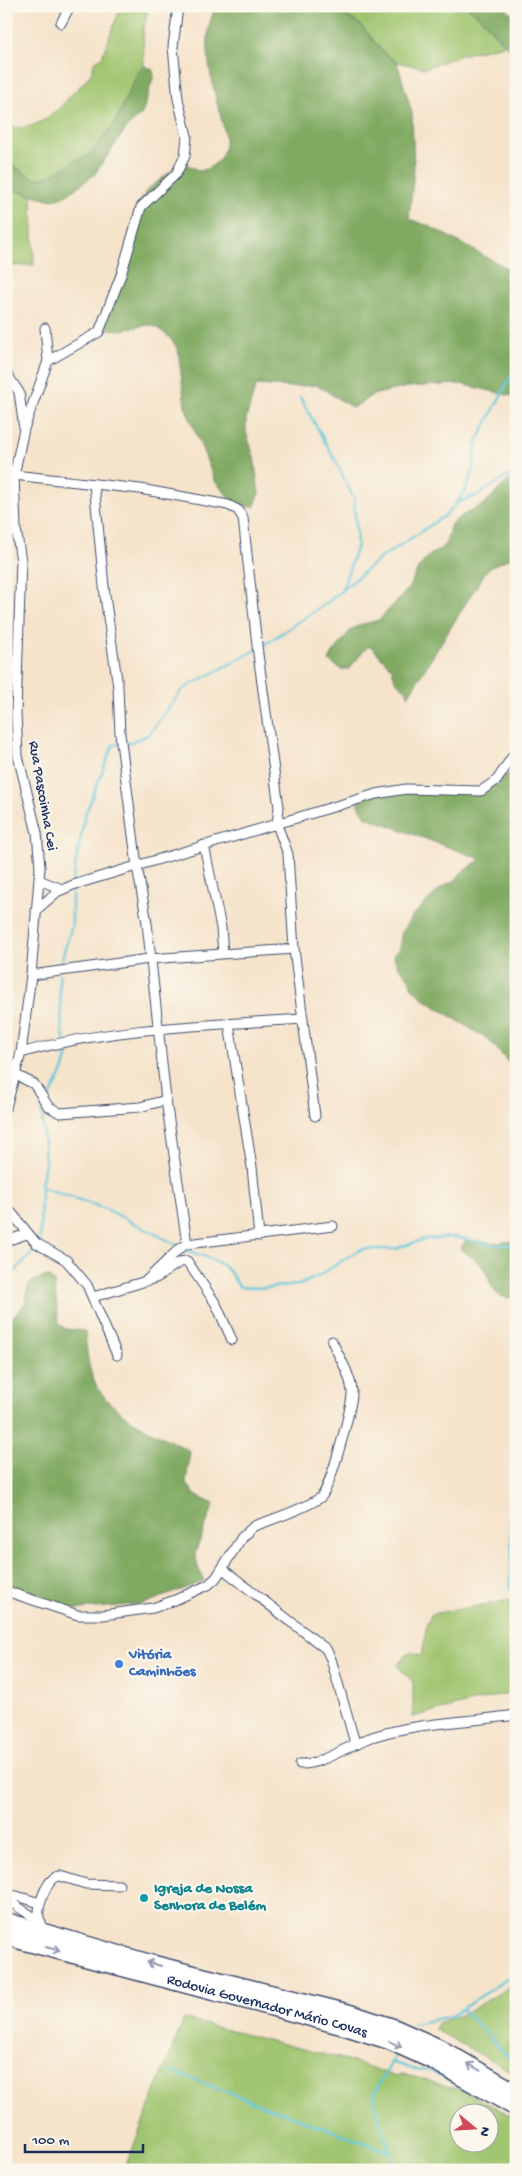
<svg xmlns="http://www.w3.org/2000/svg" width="522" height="2176" font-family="'Gochi Hand',sans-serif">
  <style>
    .green { fill: #a0c56f; stroke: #5e7a66; fill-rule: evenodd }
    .forest { fill: #80aa62; stroke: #4e6c60 }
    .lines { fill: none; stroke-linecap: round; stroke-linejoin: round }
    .stream { stroke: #5dc5da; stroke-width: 2.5 }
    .minor-casing { stroke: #3c4a6e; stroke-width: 11 }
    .motorway-casing { stroke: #3c4a6e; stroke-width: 19 }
    .minor { stroke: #fff; stroke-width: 9 }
    .motorway { stroke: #fff; stroke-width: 16 }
    .oneway { stroke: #8d97ae }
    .shop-dot { fill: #3f7fe0; stroke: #fbf7ec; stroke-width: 2 }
    .culture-dot { fill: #0f9aa8; stroke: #fbf7ec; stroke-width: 2 }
    .labels { text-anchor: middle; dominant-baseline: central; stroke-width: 4.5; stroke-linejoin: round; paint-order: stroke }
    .street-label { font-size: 15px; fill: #1b2f5e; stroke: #fbf7ec }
    .shop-label { font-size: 15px; font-weight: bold; fill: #366cbe; stroke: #fbf7ec; text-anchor: start }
    .culture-label { font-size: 15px; font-weight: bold; fill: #0d838f; stroke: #fbf7ec; text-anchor: start }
  </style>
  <rect width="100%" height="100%" fill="#fbf7ec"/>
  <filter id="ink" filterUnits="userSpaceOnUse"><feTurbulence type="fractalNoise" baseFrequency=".02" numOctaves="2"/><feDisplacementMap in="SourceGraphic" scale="10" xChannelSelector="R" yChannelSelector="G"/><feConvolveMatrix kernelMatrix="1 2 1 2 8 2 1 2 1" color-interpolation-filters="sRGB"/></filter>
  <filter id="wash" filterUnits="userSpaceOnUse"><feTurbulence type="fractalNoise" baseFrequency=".0096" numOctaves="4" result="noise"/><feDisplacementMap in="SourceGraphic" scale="20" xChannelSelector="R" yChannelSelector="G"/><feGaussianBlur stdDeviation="1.12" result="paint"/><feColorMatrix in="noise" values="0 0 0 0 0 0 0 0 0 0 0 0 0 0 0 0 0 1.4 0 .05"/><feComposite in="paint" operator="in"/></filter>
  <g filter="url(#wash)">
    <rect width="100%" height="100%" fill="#f5e3ca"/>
    <g class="green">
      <path d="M121,6H149L143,30L144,66L138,72L115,123L84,159C66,162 49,186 29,177C21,173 14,165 6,160V125C35,136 58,110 75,91C83,83 94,74 94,62L102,57Z"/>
      <path d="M322,6H466L479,16L504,45L465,54L425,68L397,62L383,52L366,31L343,13Z"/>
      <path d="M6,188L32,195L34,265L6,266Z"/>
      <path d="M516,1599V1691L413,1717V1682L397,1666L409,1652L422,1655L427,1623L432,1614Z"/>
      <path d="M516,1983V2074L434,2029L437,2023L466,2013Z"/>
      <path d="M184,2019L358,2063L394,2076L403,2074L464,2091L516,2118V2170H124ZM460,2114H490V2144H460Z"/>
    </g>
    <g class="forest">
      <path d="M216,6H322L336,10L360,24L383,52L397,62L412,113L414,169L409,219L429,226L516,273V397L461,384L407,387L372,395L353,408L317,385L290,387L256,385L246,419V432L254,457L259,494L255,506L246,507L231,500L215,481L185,406L178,349L170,338L158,328L149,325L120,330L97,328L120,272L136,208L147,190L175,168L179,156L184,163L200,171C213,168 223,159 225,145C226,134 222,122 219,111C211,78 200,38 216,6Z"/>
      <path d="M466,6H503L516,17V56L479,16Z"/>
      <path d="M144,66L152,69L154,75L142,114L128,126L94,175L68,194L52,200L6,188V160C39,183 37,185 72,162C78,158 84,159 90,155L115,123L138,72Z"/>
      <path d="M511,478L516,479V556L496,564L486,571L408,696L407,691L395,680L392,669L372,647H367L349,669H341L329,661L333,653L351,630L359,625L379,620L401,597L409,587L419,567L430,555L439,550L446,543L451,524L463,515L483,505Z"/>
      <path d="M516,770V1071L489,1040L428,1002L412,988L409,978L398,966L393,955L399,948L402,931L413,915L443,886L456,880L461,873L481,859L366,817L358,804L362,794L474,789L490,784Z"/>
      <path d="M466,1240L495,1243L516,1241V1297C489,1302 493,1280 482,1266C476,1259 467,1254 460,1249Z"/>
      <path d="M47,1276L50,1277L54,1283L59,1324L66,1329L85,1331C86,1345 88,1368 94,1381C108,1414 160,1435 190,1451L186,1482L195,1495L214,1504L195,1553L198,1567L204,1581L144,1604L68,1610L6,1588V1321L19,1311L25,1303L28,1286L33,1281Z"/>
    </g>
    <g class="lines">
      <g class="stream">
        <path d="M300,397L333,456L354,499L357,546L342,590"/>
        <path d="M459,502L478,495L508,476L516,474"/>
        <path d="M261,647L328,602L378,560L446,515L455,505L465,491L472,473L477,442L516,366"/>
        <path d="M72,883L85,815L113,745L131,742L148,735L183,689L256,650"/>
        <path d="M59,969L72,925V889"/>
        <path d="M48,1101L64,1069L68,1053L62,1030L59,974"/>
        <path d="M41,1187L106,1209L179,1246"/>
        <path d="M40,1242L41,1187L45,1162L42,1113L45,1106"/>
        <path d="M184,1249C199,1256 216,1258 228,1270C233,1275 235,1282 240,1287L262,1288L299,1285L319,1276L357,1251L363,1249H395L425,1239L442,1238L455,1237L491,1245H516"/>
        <path d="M6,1280L38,1247"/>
        <path d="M516,1485L510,1514L512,1553L510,1588L516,1610"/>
        <path d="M463,2010L516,2064"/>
        <path d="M413,2024L451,2016L516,1973"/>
        <path d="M391,2062L413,2069L429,2070L461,2086"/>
        <path d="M170,2071L390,2152"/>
        <path d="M512,2114L516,2119"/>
        <path d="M396,2170L374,2102L375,2092L398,2051"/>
      </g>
    </g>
  </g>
  <g filter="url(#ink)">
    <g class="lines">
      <defs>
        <g id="minor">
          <path d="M61,23L70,6"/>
          <path d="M48,361L99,332L121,275L141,207L176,174L185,156L187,136L178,99L173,47L178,6"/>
          <path d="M6,373L19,392L24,429L14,475L16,529L21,561L16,713L18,756L37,833L40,867L31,975L21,1053L6,1107"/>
          <path d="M25,426L48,361L45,328"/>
          <path d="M6,468L14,475L140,489L228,505L238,510L243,518L258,654L277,793L279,807L277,825L288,854L294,949L315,1116"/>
          <path d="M94,484L105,596L118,687L120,734L137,866L147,923L166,1100L187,1244L333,1226"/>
          <path d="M204,845L221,928L223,953"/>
          <path d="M39,880L62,889"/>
          <path d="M36,910L57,892L73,885L376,794L406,789L481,791L497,780L516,751"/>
          <path d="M31,975L149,959L294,949"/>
          <path d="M229,1024L252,1167L259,1236"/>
          <path d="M21,1053C109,1027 212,1025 303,1019"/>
          <path d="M16,1075L34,1084L48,1106L60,1113L140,1107L166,1100"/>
          <path d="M6,1206L36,1243L66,1260L87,1285L117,1355"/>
          <path d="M6,1241L27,1234"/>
          <path d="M148,1279L180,1248L187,1244"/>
          <path d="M93,1297L156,1278C167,1273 176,1260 187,1261L216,1304L232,1340"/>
          <path d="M223,1569L326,1649L331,1659L355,1743"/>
          <path d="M6,1591L78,1615H103L153,1608L175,1600L208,1585L216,1578L242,1537L254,1526C271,1520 307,1508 321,1497C330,1489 353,1404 352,1391C350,1373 339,1357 332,1341"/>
          <path d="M300,1764C320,1766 354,1742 375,1736C421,1722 469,1722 516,1715"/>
          <path d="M6,1893L37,1902L41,1901"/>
          <path d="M6,1899L41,1922"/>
          <path d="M40,1922C35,1910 46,1877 60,1876L86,1884L119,1885"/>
        </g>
        <g id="motorway">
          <path d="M6,1921L150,1963L350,2013L393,2027L438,2047L516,2092"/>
          <path id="s1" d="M6,1937L345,2027L389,2041L433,2061L516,2108"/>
        </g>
      </defs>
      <use href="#minor" class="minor-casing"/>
      <use href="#motorway" class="motorway-casing"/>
      <use href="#minor" class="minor"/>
      <use href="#motorway" class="motorway"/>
    </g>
    <defs><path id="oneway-shaft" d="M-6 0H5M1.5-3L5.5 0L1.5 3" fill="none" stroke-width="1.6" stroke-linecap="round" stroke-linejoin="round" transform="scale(1.25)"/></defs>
    <g class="oneway">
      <use href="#oneway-shaft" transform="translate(53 1949) rotate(15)"/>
      <use href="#oneway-shaft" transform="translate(154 1964) rotate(-165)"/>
      <use href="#oneway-shaft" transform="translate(395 2044) rotate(24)"/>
      <use href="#oneway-shaft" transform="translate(474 2067) rotate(-150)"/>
    </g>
  </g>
  <circle class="shop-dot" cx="119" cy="1664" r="5"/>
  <circle class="culture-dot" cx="144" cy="1898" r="5"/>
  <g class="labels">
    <g class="street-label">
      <text transform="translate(42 796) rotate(80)">Rua Pascoinha Cei</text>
      <text stroke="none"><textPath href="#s1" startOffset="270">Rodovia Governador Mário Covas</textPath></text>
    </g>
    <g class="shop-label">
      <text x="129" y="1655">Vitória<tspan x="129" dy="17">Caminhões</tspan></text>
    </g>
    <g class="culture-label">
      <text x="154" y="1889">Igreja de Nossa<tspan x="154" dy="17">Senhora de Belém</tspan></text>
    </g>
  </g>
  <rect width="522" height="2176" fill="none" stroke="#fbf7ec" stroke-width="25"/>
  <g transform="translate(474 2128) rotate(108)"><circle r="24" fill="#fbf7ec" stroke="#a1a7b3"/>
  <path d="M0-4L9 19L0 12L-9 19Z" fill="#d1495b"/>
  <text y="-8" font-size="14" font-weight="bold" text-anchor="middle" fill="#1b2f5e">N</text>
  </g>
  <path d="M25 2144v8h118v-8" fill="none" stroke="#1b2f5e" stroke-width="2.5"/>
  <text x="32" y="2144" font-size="15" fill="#1b2f5e" stroke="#fbf7ec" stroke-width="4" paint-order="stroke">100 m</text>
</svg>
